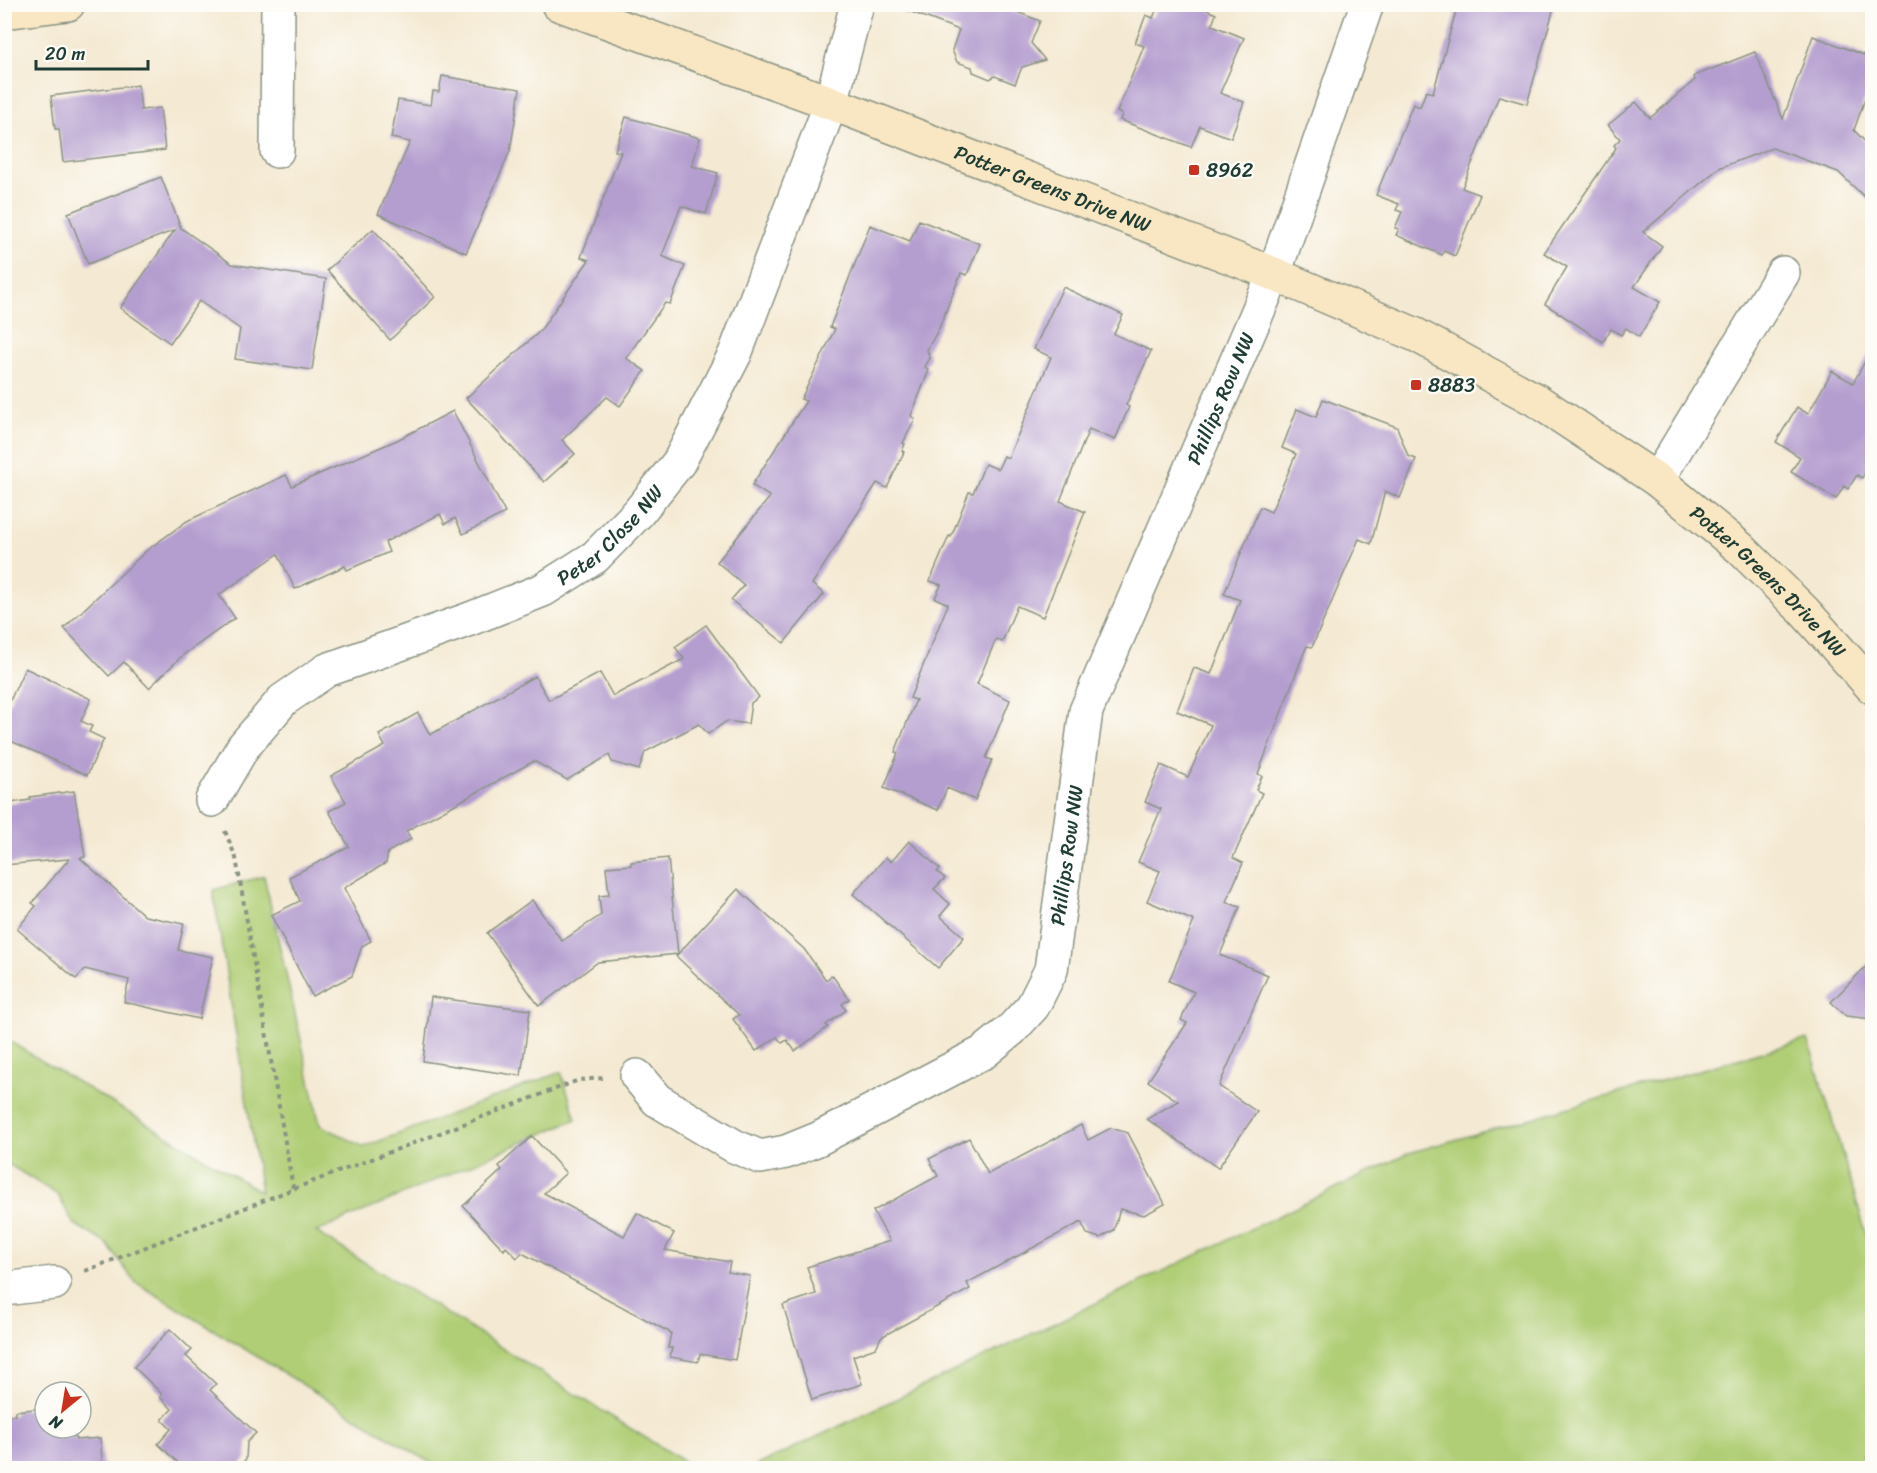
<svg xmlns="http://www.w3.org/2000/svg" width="1877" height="1473" font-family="Sriracha,sans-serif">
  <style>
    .green { fill: #b0ce76; stroke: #688655; stroke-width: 1.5 }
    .building { fill: #b49dcf }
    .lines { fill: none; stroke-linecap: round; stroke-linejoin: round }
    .street-casing { stroke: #8a9383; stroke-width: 36 }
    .secondary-casing { stroke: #8a9383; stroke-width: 36 }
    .path { stroke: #8a9383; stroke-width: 4; stroke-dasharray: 4.5 4.5; stroke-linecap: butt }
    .street { stroke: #fff; stroke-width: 33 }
    .secondary { stroke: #f9e7c3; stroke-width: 33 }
    .poi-dot { fill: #c8321e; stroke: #fdfcf7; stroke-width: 2 }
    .labels { text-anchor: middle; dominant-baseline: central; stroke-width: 4.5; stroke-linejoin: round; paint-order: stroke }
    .poi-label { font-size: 20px; fill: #1f3d34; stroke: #fdfcf7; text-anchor: start }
    .street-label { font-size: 20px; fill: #1f3d34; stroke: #fdfcf7 }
  </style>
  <rect width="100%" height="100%" fill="#fdfcf7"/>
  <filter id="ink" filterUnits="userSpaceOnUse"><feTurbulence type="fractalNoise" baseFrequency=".0167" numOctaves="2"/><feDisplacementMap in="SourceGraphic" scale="12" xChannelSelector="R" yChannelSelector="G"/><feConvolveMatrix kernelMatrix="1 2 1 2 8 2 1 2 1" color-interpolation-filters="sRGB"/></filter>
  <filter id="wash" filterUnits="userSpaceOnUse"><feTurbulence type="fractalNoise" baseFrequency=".008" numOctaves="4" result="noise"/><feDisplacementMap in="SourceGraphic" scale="24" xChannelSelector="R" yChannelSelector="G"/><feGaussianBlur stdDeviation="1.35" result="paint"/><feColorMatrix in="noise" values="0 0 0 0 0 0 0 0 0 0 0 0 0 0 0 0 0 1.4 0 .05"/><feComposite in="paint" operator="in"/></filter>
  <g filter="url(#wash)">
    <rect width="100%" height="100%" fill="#f4e9d2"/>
    <g class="green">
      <path d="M264,876L320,1125L364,1147L561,1072L576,1119L316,1232L694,1468H439L135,1282L107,1244L73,1223L58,1195L5,1162L4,1038L261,1192L213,890Z"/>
      <path d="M1808,1039L1872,1253V1435L1858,1468H752L1409,1153Z"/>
    </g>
    <g id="blocks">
      <g class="building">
        <path d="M899,4H997L1040,21L1031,43L1045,60L1022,67L1015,84L995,76L990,79L973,72L972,67L957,62L952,50L959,30L898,7Z"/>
        <path d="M1159,4H1194L1216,14L1212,25L1244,38L1220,93L1244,102L1231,138L1200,126L1191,147L1120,120L1122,114L1117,112L1144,46L1135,43L1146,15L1153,18Z"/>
        <path d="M1458,4H1555L1527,104L1499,96L1462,188L1480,195L1455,256L1444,251L1442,255L1396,235L1399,229L1395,228L1402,212L1396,210L1399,204L1376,195L1413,104L1420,107L1426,91L1433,93Z"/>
        <path d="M1813,36L1872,58V79L1854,130L1872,149V204L1838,172L1772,148L1719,168L1643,232L1662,246L1634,287L1660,302L1639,337L1626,328L1621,335L1611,329L1603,342L1545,304L1567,267L1544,253L1616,148L1614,145L1620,139L1608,125L1636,102L1650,118L1695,80L1694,76L1755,52L1783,119Z"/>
        <path d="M442,76L520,89L510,151L466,253L378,214L410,142L391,138L398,100L431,105L433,91L439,92Z"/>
        <path d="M138,85L141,110L160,108L165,150L63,162L59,129H55L51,96Z"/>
        <path d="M626,117L700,138L692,166L718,173L706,214L681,206L662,256L685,266L670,304L665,303L626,358L645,371L620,406L607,397L562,440L575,454L544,482L466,398L540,331L589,260L581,257L621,152L615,151Z"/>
        <path d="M161,177L181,228L232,264L326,279L312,370L235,359L240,329L199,301L170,343L120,308L175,230L88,264L68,213Z"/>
        <path d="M919,220L980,244L967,275L961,273L939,328L927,350L930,358L925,367L929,370L911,416L915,419L903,443L905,444L902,451L904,452L887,488L877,483L812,584L824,594L784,643L731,600L744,585L717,562L770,497L752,485L806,401L801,399L835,329L830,327L870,225L910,241Z"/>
        <path d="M373,229L435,297L390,340L327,270Z"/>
        <path d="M1063,287L1123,315L1114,334L1151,351L1126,405L1129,407L1115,440L1089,429L1060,501L1085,512L1043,617L1017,606L1002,642L996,639L977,684L1010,700L986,758L992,760L975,800L947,788L938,810L884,788L898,753L895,752L916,700L910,698L948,604L935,598L941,585L930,581L949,536L951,537L969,492L973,493L985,464L998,469L1004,456L1008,458L1051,357L1034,349Z"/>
        <path d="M1872,349V460L1862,478L1857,475L1848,489L1844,486L1836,499L1791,472L1800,457L1776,442L1797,407L1808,414L1832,371L1853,383Z"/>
        <path d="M1323,399L1397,427L1408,456L1416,459L1400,498L1385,491L1371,544L1359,539L1312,647L1307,646L1303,655L1258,774L1262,776L1256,790L1262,793L1233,858L1243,863L1226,902L1240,907L1220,955L1268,975L1219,1086L1257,1112L1218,1168L1147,1119L1178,1101L1148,1081L1187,1023L1181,1020L1194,992L1169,981L1194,921L1147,901L1160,871L1138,862L1161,809L1145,802L1161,765L1188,777L1211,725L1177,711L1194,668L1211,674L1240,600L1224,594L1260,507L1271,512L1296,454L1282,448L1297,409L1316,417Z"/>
        <path d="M453,411L505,513L463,534L455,518L445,524L440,514L385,542L389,552L347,570L345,566L295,589L278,554L219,595L235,618L183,655L149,688L124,662L109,676L64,628L146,551L187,521L286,475L292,486L397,440Z"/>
        <path d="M706,625L759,697L751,703L748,724L727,721L708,734L699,724L645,752L639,770L612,762L609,755L567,780L534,761L406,831L411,839L388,852L386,863L344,888L371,941L362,946L352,976L312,996L271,915L300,901L289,877L349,847L329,811L346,802L331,776L385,746L379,735L418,713L430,735L535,676L549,700L600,673L613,696L684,659L675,647Z"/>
        <path d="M25,668L91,699L81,721L92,726L89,732L104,739L87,775L4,738V714Z"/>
        <path d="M74,791L85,857L80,858L145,916L184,924L178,950L213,957L199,1019L124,1002L129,980L85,969L76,979L17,929L36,906L32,903L69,859L4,865V804L30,800V797Z"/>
        <path d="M909,841L940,869L937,872L945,878L934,889L950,904L940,916L964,937L938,968L853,894L886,857L891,862Z"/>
        <path d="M668,858L678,954L598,962L539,1006L487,933L532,900L562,941L601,915L599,896L609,895L606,867L631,865V862Z"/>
        <path d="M738,889L804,949L826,980L832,975L849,999L842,1004L846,1010L826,1025L828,1027L795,1051L787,1040L782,1043L777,1037L756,1051L733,1019L739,1015L676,956Z"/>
        <path d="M1872,960V1019L1846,1016L1831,1002Z"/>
        <path d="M431,997L530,1010L521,1076L423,1061Z"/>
        <path d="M1081,1125L1088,1140L1111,1128L1128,1133L1165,1204L1144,1215L1120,1209L1114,1230L1100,1238L1087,1234L1081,1222L967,1283L970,1289L881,1337L876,1348L853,1356L862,1384L812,1400L783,1305L816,1294L807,1267L890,1241L873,1211L938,1176L929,1159L969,1138L988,1174Z"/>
        <path d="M532,1136L566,1173L544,1193L624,1236L637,1213L674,1233L665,1250L730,1262L728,1272L750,1276L735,1360L700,1354L698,1362L670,1357L672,1348H668L671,1333L522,1253L517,1258L506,1247L504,1250L463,1206L502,1170L499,1166Z"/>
        <path d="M170,1329L192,1350L186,1356L216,1384L210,1390L256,1433L247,1442L246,1459L237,1468H184L158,1444L171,1429L162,1420L172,1409L160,1397L162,1394L134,1367Z"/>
        <path d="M45,1408V1428H61L62,1437L75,1436L76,1440L100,1438L103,1468H4V1416L15,1415V1411Z"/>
      </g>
    </g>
  </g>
  <g filter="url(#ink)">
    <use href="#blocks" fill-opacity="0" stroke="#8a9383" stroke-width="1.5"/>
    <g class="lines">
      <defs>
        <g id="street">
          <path d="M277,151L278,4"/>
          <path d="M1657,480L1783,273"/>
          <path id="s1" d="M212,800L243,747L283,700L327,670L470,619L543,590L595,557L638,513L679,462L735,354L831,103L857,4"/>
          <path id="s2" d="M637,1076L657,1100L734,1146L760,1157L786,1152L818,1139L984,1052L1011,1030L1033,1006L1051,970L1086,711L1274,274L1367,4"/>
          <path d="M4,1289L54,1283"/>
        </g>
        <g id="secondary">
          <path id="s3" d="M558,4L831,103L1274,274L1416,335L1536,400L1657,480L1740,548L1804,611L1872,687"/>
          <path d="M4,12L68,4"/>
        </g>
      </defs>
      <use href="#street" class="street-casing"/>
      <use href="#secondary" class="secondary-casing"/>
      <g class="path">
        <path d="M225,831L236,858L293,1188"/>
        <path d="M85,1271L293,1189L579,1080L603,1078"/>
      </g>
      <use href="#street" class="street"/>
      <use href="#secondary" class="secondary"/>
    </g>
  </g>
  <g class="poi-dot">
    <rect x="1188" y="164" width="12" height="12" rx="3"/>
    <rect x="1410" y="379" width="12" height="12" rx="3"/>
  </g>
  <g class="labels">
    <g class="poi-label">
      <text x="1206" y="170">8962</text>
      <text x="1428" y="385">8883</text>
    </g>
    <g class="street-label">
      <text stroke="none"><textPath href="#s3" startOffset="528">Potter Greens Drive NW</textPath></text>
      <text stroke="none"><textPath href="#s2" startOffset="1107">Phillips Row NW</textPath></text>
      <text stroke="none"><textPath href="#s1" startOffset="494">Peter Close NW</textPath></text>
      <text stroke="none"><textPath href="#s3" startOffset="1352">Potter Greens Drive NW</textPath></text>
      <text stroke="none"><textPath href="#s2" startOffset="621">Phillips Row NW</textPath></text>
    </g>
  </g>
  <rect width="1877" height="1473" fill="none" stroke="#fdfcf7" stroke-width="24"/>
  <g transform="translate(63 1410) rotate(210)"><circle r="28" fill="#fdfcf7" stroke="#a4b0a9" stroke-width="1.5"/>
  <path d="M0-4.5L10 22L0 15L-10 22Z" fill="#c8321e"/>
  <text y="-9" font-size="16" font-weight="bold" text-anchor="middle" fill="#1f3d34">N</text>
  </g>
  <path d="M36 60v9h112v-9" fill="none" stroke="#1f3d34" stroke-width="3"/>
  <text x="45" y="60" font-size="18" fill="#1f3d34" stroke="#fdfcf7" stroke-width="4.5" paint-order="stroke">20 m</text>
</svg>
